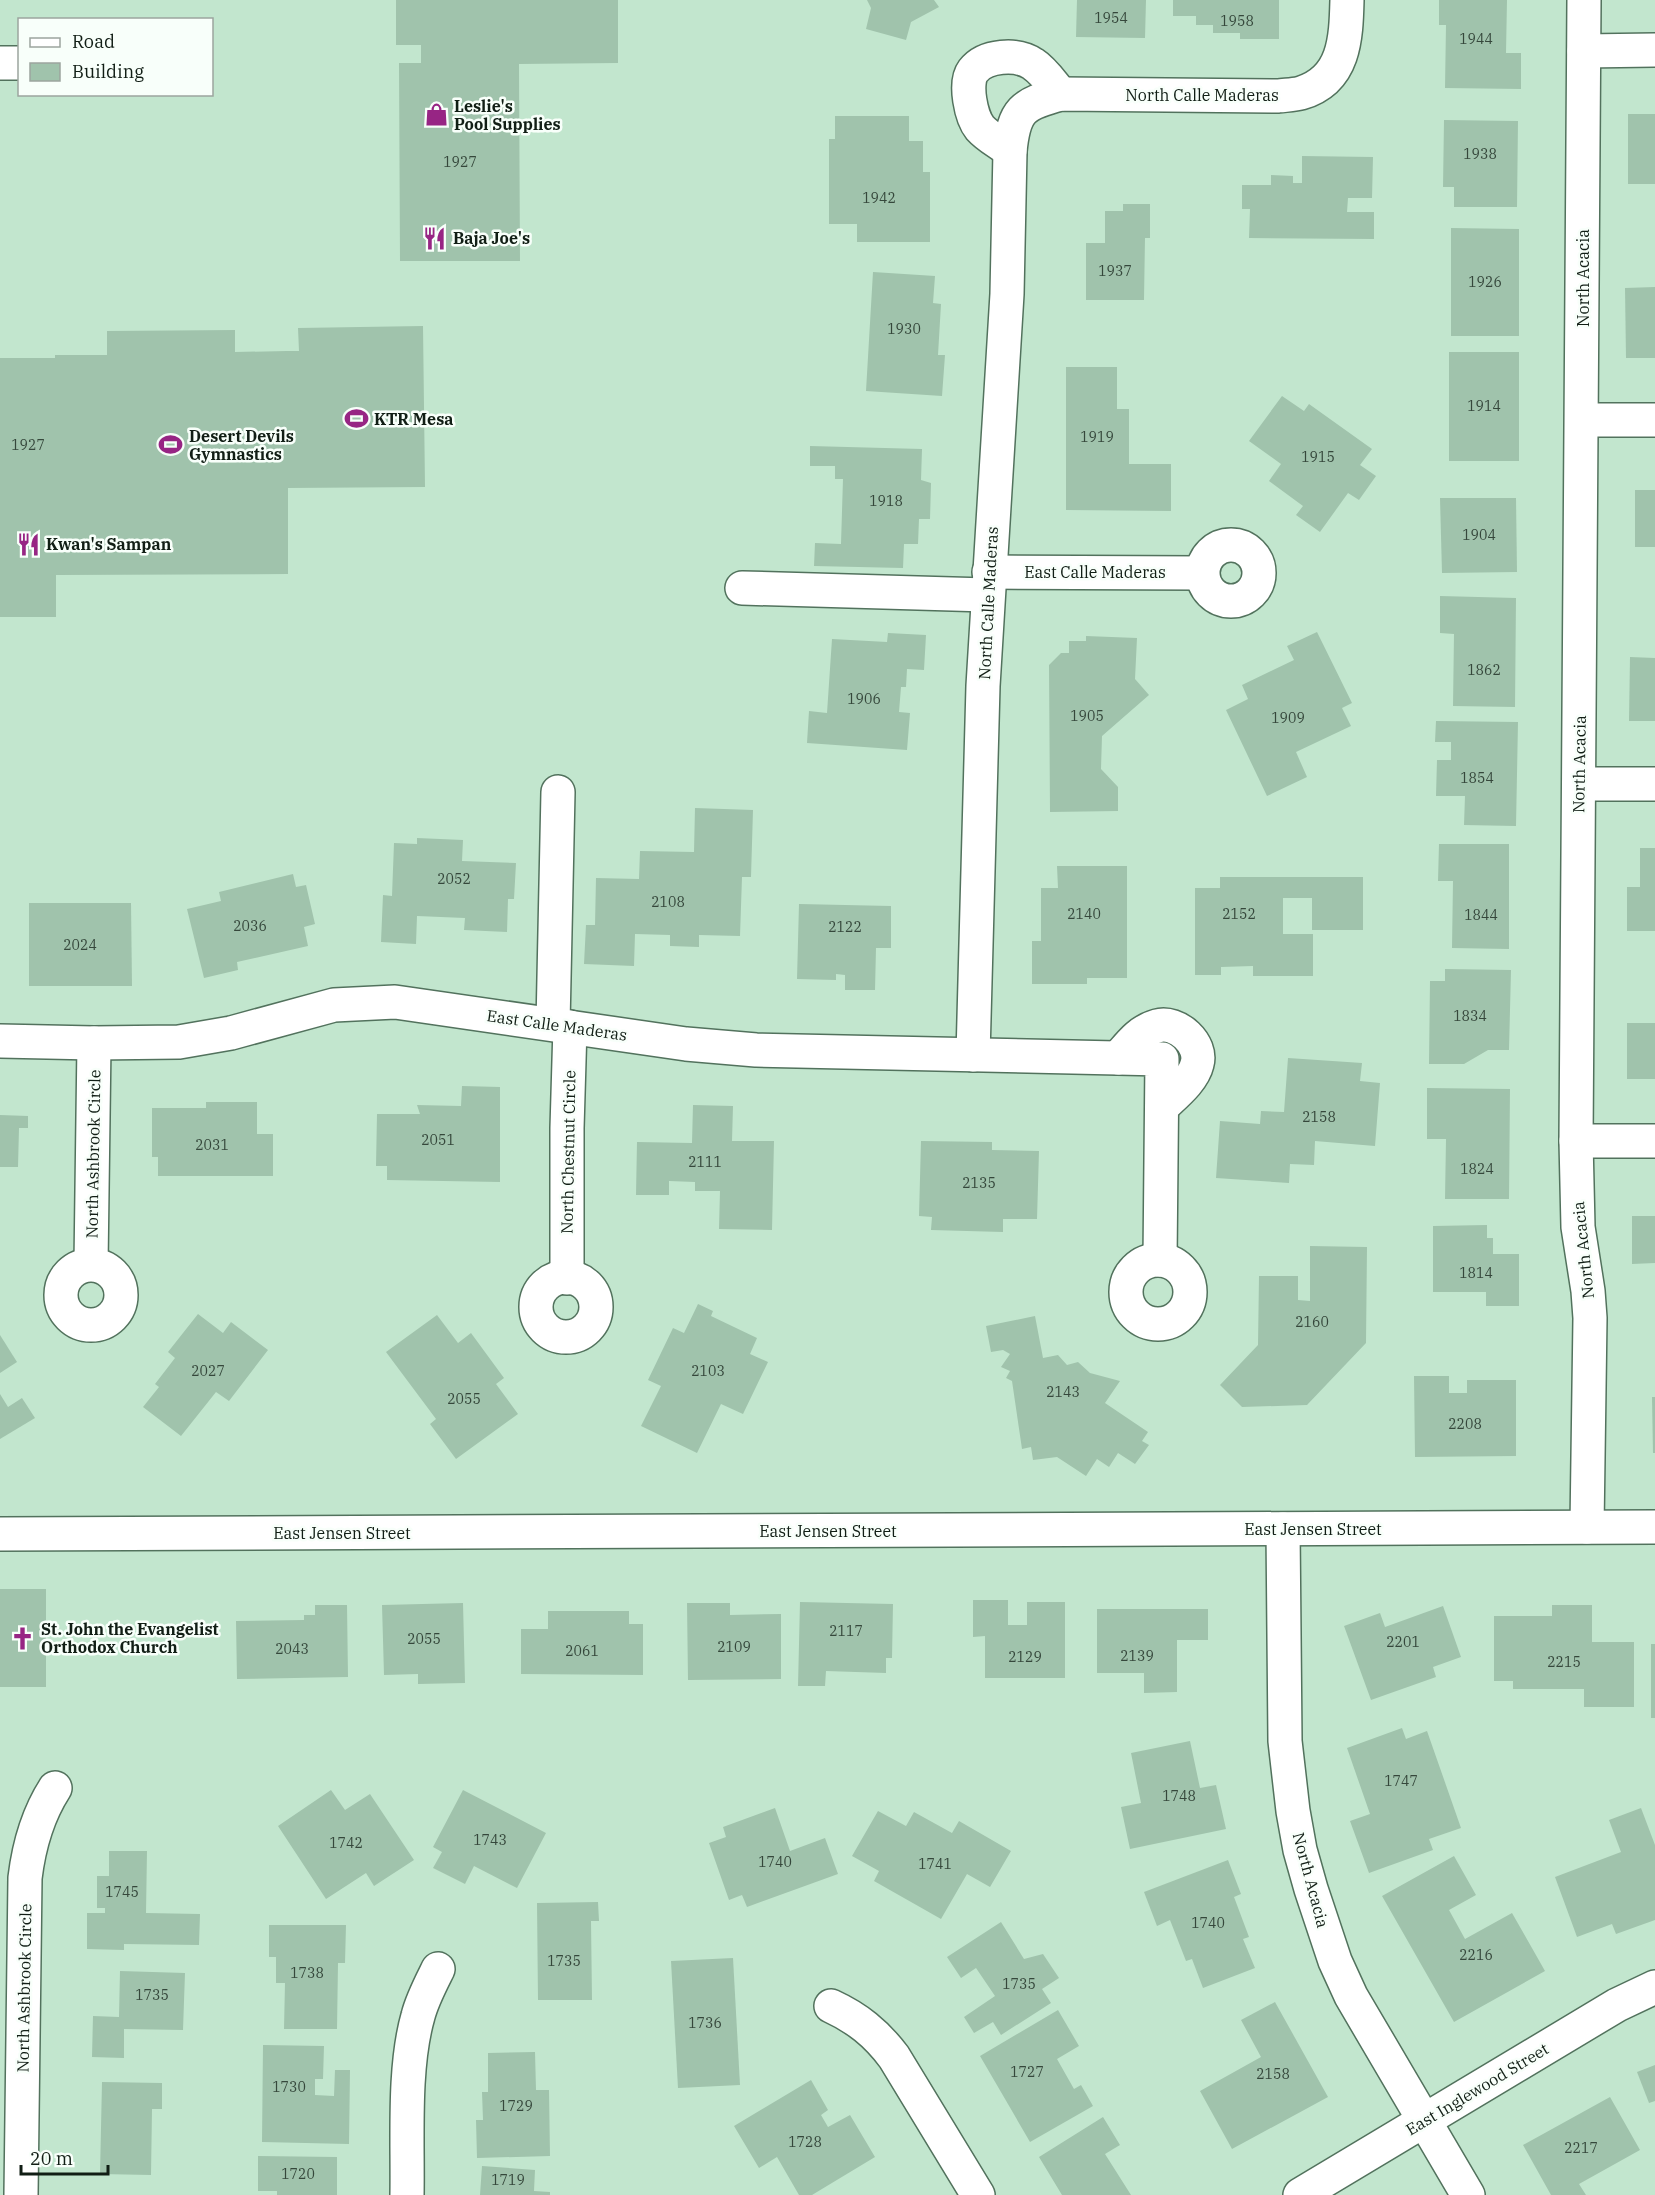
<svg xmlns="http://www.w3.org/2000/svg" width="1655" height="2195" font-family="'IBM Plex Serif',serif">
  <style>
    .building { fill: #a0c3ac }
    .lines { fill: none; stroke-linecap: round; stroke-linejoin: round }
    .minor-casing { stroke: #52725d; stroke-width: 36 }
    .minor { stroke: #fff; stroke-width: 33 }
    .labels { text-anchor: middle; dominant-baseline: central; stroke-width: 5; stroke-linejoin: round; paint-order: stroke }
    .number-label { font-size: 14px; fill: #35473b }
    .street-label { font-size: 16px; fill: #111e15; stroke: #f8fffa }
    .poi-label { font-size: 16px; font-weight: bold; fill: #111e15; stroke: #f8fffa; text-anchor: start }
  </style>
  <rect width="100%" height="100%" fill="#c2e6ce"/>
  <g class="building">
    <path d="M396,0H618V63L519,64L520,261H400L399,63H421V45H396Z"/>
    <path d="M867,0H934L939,7L911,22L906,40L866,29L871,8Z"/>
    <path d="M1077,0H1146L1145,38L1076,37Z"/>
    <path d="M1173,0H1279V39H1240V33H1213V25H1196V16H1173Z"/>
    <path d="M1439,0H1507L1506,53H1521V89L1445,88L1446,25H1439Z"/>
    <rect x="1628" y="114" width="27" height="70"/>
    <path d="M835,116H909V141H923V172H930V242H857V224H829V139H835Z"/>
    <path d="M1444,120L1518,121L1517,207H1454V187H1443Z"/>
    <path d="M1302,156L1373,157L1372,198H1348L1347,212H1374V239L1249,238L1250,209H1242V185H1271V175L1293,176V183H1302Z"/>
    <path d="M1123,204H1150V238H1145L1144,300H1086V243H1105V211H1123Z"/>
    <path d="M1451,228L1519,229V336H1451Z"/>
    <path d="M873,272L935,276L933,303L941,304L938,355H945L942,396L866,391Z"/>
    <path d="M1655,287V358H1626L1625,288Z"/>
    <path d="M423,326L425,487L288,488V574L56,575V617H0V358H55V355H107V331L235,330V352L287,351H299L298,328Z"/>
    <rect x="1449" y="352" width="70" height="109"/>
    <path d="M1066,367H1117V409H1129V464H1171V511L1066,510Z"/>
    <path d="M1282,396L1304,411L1309,404L1372,449L1360,465L1376,476L1359,500L1348,493L1320,532L1296,515L1303,506L1269,481L1281,464L1249,441Z"/>
    <path d="M810,446L922,449L921,480L931,483L930,519H919L918,544H904L903,568L814,566L815,543L841,544L843,479H835V466H810Z"/>
    <rect x="1635" y="490" width="20" height="57"/>
    <path d="M1440,498H1516L1517,572L1442,573Z"/>
    <path d="M1440,596L1516,598L1515,707L1453,706L1454,634L1440,633Z"/>
    <path d="M1317,632L1352,703L1342,708L1351,726L1296,752L1307,777L1267,796L1226,710L1248,699L1242,685L1294,660L1287,646Z"/>
    <path d="M888,633L926,635L924,670L907,669L906,687H901L899,712L910,713L907,750L807,743L809,711L827,713L832,639L887,642Z"/>
    <path d="M1086,636L1137,638L1135,679L1149,695L1102,736L1101,769L1118,787V811L1050,812L1049,665L1061,653H1069V641H1086Z"/>
    <path d="M1630,657L1655,658V721H1629Z"/>
    <path d="M1436,721L1518,722L1516,826L1464,825L1465,796H1436L1437,760H1451V742H1435Z"/>
    <path d="M695,808L753,810L751,877H742L740,936L699,935V947L670,946V935L635,934L634,966L584,964L586,925H595L596,878L639,879L640,851L694,852Z"/>
    <path d="M417,838L463,840L462,861L516,863L514,899H508L507,932L464,930L465,918L417,916L416,944L381,942L383,895L392,896L394,843L417,844Z"/>
    <path d="M1439,844H1509V949L1452,948L1453,881H1438Z"/>
    <path d="M1640,848H1655V931H1627V887H1640Z"/>
    <path d="M1057,866H1127V978H1087V984H1032V941H1041V888H1058Z"/>
    <path d="M293,874L296,887L306,885L315,924L304,927L308,946L237,962L238,970L204,978L187,909L221,901L219,892Z"/>
    <path d="M1220,877H1363V930H1312V898H1283V934H1313V976H1253V966L1221,967V975H1195V888H1220Z"/>
    <path d="M29,903H131L132,986H29Z"/>
    <path d="M799,904L891,906V948H876L875,990H845V975L836,974V980L797,979Z"/>
    <path d="M1445,969L1511,970L1509,1050H1488L1464,1064H1429L1430,981H1445Z"/>
    <rect x="1627" y="1023" width="28" height="56"/>
    <path d="M1288,1058L1362,1063L1360,1081L1380,1083L1375,1146L1315,1141L1314,1165L1290,1164L1289,1183L1216,1178L1220,1121L1260,1124L1261,1111L1284,1112Z"/>
    <path d="M462,1086L500,1087V1182L387,1180V1166H376L377,1114H420L417,1105L461,1106Z"/>
    <path d="M1427,1088L1510,1089L1509,1199H1445L1446,1139H1427Z"/>
    <path d="M206,1102H257V1134H273V1176H158V1157H152V1108H206Z"/>
    <path d="M693,1105L733,1106L732,1141H774L772,1230L719,1229L720,1191H695V1182L669,1181V1195H636L637,1142L692,1143Z"/>
    <path d="M0,1115L28,1116V1128H19L18,1167H0Z"/>
    <path d="M921,1141L992,1142V1150L1039,1151L1037,1219H1003V1232L931,1230L932,1217L919,1216Z"/>
    <path d="M1632,1216H1655V1263L1632,1264Z"/>
    <path d="M1487,1225V1238H1493V1254H1519V1306H1486V1292H1433V1226Z"/>
    <path d="M1310,1246L1367,1247L1366,1343L1307,1405L1242,1407L1220,1385L1258,1345L1259,1276H1298V1300L1310,1301Z"/>
    <path d="M698,1304L713,1311L711,1316L757,1338L750,1354L768,1362L743,1414L721,1404L697,1453L641,1426L661,1386L648,1380L673,1328L684,1333Z"/>
    <path d="M198,1314L223,1333L231,1322L268,1350L229,1401L216,1392L181,1436L143,1407L159,1387L155,1384L175,1358L168,1352Z"/>
    <path d="M437,1315L458,1343L471,1333L504,1378L496,1384L518,1414L456,1459L430,1424L436,1419L386,1352Z"/>
    <path d="M1035,1316L1043,1358L1058,1355L1067,1365L1078,1362L1090,1373L1120,1381L1105,1403L1148,1432L1142,1441L1149,1445L1135,1464L1118,1453L1109,1467L1097,1459L1086,1476L1057,1457L1033,1460L1031,1447L1022,1449L1012,1381L1006,1378L1010,1371L1001,1367L1010,1354L1003,1350L991,1352L986,1326Z"/>
    <path d="M0,1335L17,1362L0,1373Z"/>
    <path d="M1414,1376H1449V1393H1467V1380H1516V1456L1415,1457Z"/>
    <path d="M0,1394L8,1407L22,1398L35,1418L0,1439Z"/>
    <path d="M1652,1397H1655V1453H1653Z"/>
    <rect x="0" y="1589" width="46" height="98"/>
    <path d="M973,1600H1008V1625H1027V1602H1065V1678H985V1636L973,1637Z"/>
    <path d="M800,1602L893,1604L892,1658H886V1673L826,1671L825,1686H798Z"/>
    <path d="M463,1603L465,1683L418,1684V1674L384,1675L382,1605Z"/>
    <path d="M687,1603H730V1615L781,1614V1679L688,1680Z"/>
    <path d="M315,1605H347L348,1677L237,1679L236,1621L304,1620V1615H315Z"/>
    <path d="M1552,1605H1592V1642H1634V1707H1584V1689H1513V1681H1494V1616H1552Z"/>
    <path d="M1443,1606L1461,1657L1433,1667L1436,1677L1371,1700L1344,1626L1380,1613L1385,1627Z"/>
    <path d="M1097,1609H1208V1640H1177V1692L1144,1693V1673H1097Z"/>
    <path d="M548,1611H629V1624H643V1675L521,1674V1629H548Z"/>
    <rect x="1651" y="1644" width="4" height="74"/>
    <path d="M1402,1728L1406,1739L1427,1731L1461,1828L1429,1839L1433,1850L1369,1873L1350,1821L1370,1814L1347,1748Z"/>
    <path d="M1190,1741L1200,1788L1216,1785L1226,1829L1130,1849L1121,1807L1141,1803L1131,1753Z"/>
    <path d="M331,1790L345,1810L370,1794L414,1860L374,1886L366,1873L326,1899L278,1826Z"/>
    <path d="M463,1790L546,1833L517,1888L474,1866L465,1884L433,1868L442,1852L433,1847Z"/>
    <path d="M775,1808L790,1851L825,1838L838,1874L747,1907L742,1895L729,1900L709,1843L726,1837L723,1827Z"/>
    <path d="M1641,1808L1655,1845V1920L1616,1934L1612,1924L1577,1937L1555,1877L1621,1852L1609,1820Z"/>
    <path d="M878,1811L906,1826L914,1812L952,1833L959,1821L1011,1851L990,1887L967,1874L941,1919L874,1881L879,1871L852,1856Z"/>
    <path d="M109,1851H147L146,1913L200,1914L199,1945L124,1944V1950L87,1949V1913H105V1908H97V1876H109Z"/>
    <path d="M1454,1856L1476,1895L1449,1910L1465,1939L1512,1913L1545,1971L1454,2022L1382,1896Z"/>
    <path d="M1228,1860L1241,1894L1234,1897L1249,1937L1243,1939L1255,1968L1203,1988L1192,1959L1186,1961L1170,1920L1157,1926L1144,1892Z"/>
    <path d="M598,1902L599,1921H591L592,2000H538L537,1903Z"/>
    <path d="M1001,1922L1024,1959L1043,1954L1059,1978L1042,1989L1051,2003L1001,2035L993,2022L974,2033L964,2017L995,1996L976,1968L961,1978L947,1957Z"/>
    <path d="M269,1925H346L345,1963H338L337,2029H284L285,1983H276V1957H269Z"/>
    <path d="M733,1958L740,2085L678,2088L671,1961Z"/>
    <path d="M120,1971L185,1973L183,2030L124,2029V2058L92,2057L93,2016L119,2017Z"/>
    <path d="M1275,2002L1328,2097L1232,2149L1200,2091L1261,2057L1241,2020Z"/>
    <path d="M1058,2010L1079,2046L1057,2059L1074,2089L1081,2085L1093,2106L1030,2142L980,2056Z"/>
    <path d="M263,2045L324,2046L323,2079H315V2095L334,2096L335,2070H350L349,2144L262,2142Z"/>
    <path d="M535,2052L536,2090H549L550,2156L477,2158L476,2120H483L482,2092H488V2053Z"/>
    <path d="M1655,2065V2101L1649,2103L1637,2072Z"/>
    <path d="M811,2080L828,2110L821,2115L828,2127L850,2115L875,2157L812,2195H799L777,2157L759,2168L734,2126Z"/>
    <path d="M102,2082L162,2083V2109H152L151,2175L100,2174Z"/>
    <path d="M1610,2097L1640,2150L1579,2184L1586,2195H1551L1523,2145Z"/>
    <path d="M1103,2117L1120,2145L1105,2154L1131,2195H1062L1039,2157Z"/>
    <path d="M258,2156L337,2157V2195H277V2191H258Z"/>
    <path d="M482,2166L535,2170L534,2191L550,2192V2195H480Z"/>
  </g>
  <g class="lines">
    <defs>
      <g id="minor">
        <path d="M1584,0L1576,1141L1578,1227L1588,1291L1590,1318L1587,1527"/>
        <path d="M1584,51L1655,50"/>
        <path d="M0,63H20"/>
        <path d="M1010,151C1000,143 988,137 980,128C971,117 964,83 973,71C985,55 1017,53 1033,64C1044,71 1053,85 1061,94"/>
        <path d="M1582,420H1655"/>
        <circle cx="1231" cy="573" r="28"/>
        <path d="M989,572L1202,573"/>
        <path d="M742,588L987,595"/>
        <path d="M1579,784H1655"/>
        <path d="M553,1024L558,792"/>
        <path d="M0,1041L94,1043L179,1042L231,1033L334,1005L395,1002L686,1044L756,1050L1162,1059L1160,1260"/>
        <path d="M973,1055L983,686L1007,294L1010,151C1014,110 1022,104 1061,94L1278,96C1285,95 1294,95 1301,93C1345,80 1346,38 1347,0"/>
        <path d="M1118,1058C1130,1044 1139,1031 1157,1026C1177,1020 1203,1044 1197,1064C1193,1081 1173,1096 1162,1107"/>
        <path d="M1576,1141H1655"/>
        <circle cx="1158" cy="1292" r="32"/>
        <path d="M91,1264L94,1043"/>
        <circle cx="91" cy="1295" r="30"/>
        <circle cx="566" cy="1307" r="30"/>
        <path d="M567,1278V1128L570,1027"/>
        <path d="M1283,1529L1285,1741L1293,1811L1300,1850L1311,1889L1335,1961L1351,1996L1468,2195"/>
        <path d="M0,1534L1655,1527"/>
        <path d="M831,2006C857,2018 876,2033 894,2057L978,2195"/>
        <path d="M21,2195L25,1878C29,1845 37,1816 55,1788"/>
        <path d="M407,2195C408,2140 403,2068 418,2016C422,2000 430,1985 438,1969"/>
        <path d="M1300,2195L1617,2005L1655,1987"/>
      </g>
    </defs>
    <use href="#minor" class="minor-casing"/>
    <use href="#minor" class="minor"/>
  </g>
  <defs>
    <symbol id="shop-bare" viewBox="-9 -9 18 18"><path d="M-5-2.5h2.3a2.7 3.5 0 0 1 5.4 0H5L5.5 6h-11ZM-1.5-2.5h3a1.5 2.3 0 0 0-3 0Z" fill="#972584" stroke="#f8fffa" stroke-width="2.5" paint-order="stroke"/></symbol>
    <symbol id="restaurant-bare" viewBox="-9 -9 18 18"><path d="M-5-6h1v4h1v-4h1v4h1v-4h1v5L-1.5 .5V6h-2V.5L-5-1ZM5-6V6H3V1.5H1.5Q1.5-4 5-6Z" fill="#972584" stroke="#f8fffa" stroke-width="2.5" paint-order="stroke"/></symbol>
    <symbol id="stadium-bare" viewBox="-9 -9 18 18"><path d="M0-5a6.5 5 0 1 0 0 10a6.5 5 0 1 0 0-10ZM-3.5-1.8h7v3.6h-7Z" fill="#972584" stroke="#f8fffa" stroke-width="2.5" paint-order="stroke"/></symbol>
    <symbol id="church-bare" viewBox="-9 -9 18 18"><path d="M-1.2-6h2.4v3.5h3.3v2.4h-3.3V6h-2.4V-.1h-3.3v-2.4h3.3Z" fill="#972584" stroke="#f8fffa" stroke-width="2.5" paint-order="stroke"/></symbol>
  </defs>
  <g fill-rule="evenodd">
    <use href="#shop-bare" x="420" y="98" width="33" height="33"/>
    <use href="#restaurant-bare" x="418" y="222" width="33" height="33"/>
    <use href="#stadium-bare" x="340" y="402" width="33" height="33"/>
    <use href="#stadium-bare" x="154" y="428" width="33" height="33"/>
    <use href="#restaurant-bare" x="12" y="528" width="33" height="33"/>
    <use href="#church-bare" x="6" y="1622" width="33" height="33"/>
  </g>
  <g class="labels">
    <g class="number-label">
      <text x="1111" y="18">1954</text>
      <text x="1237" y="21">1958</text>
      <text x="1476" y="39">1944</text>
      <text x="1480" y="154">1938</text>
      <text x="460" y="162">1927</text>
      <text x="879" y="198">1942</text>
      <text x="1115" y="271">1937</text>
      <text x="1485" y="282">1926</text>
      <text x="904" y="329">1930</text>
      <text x="1484" y="406">1914</text>
      <text x="1097" y="437">1919</text>
      <text x="28" y="445">1927</text>
      <text x="1318" y="457">1915</text>
      <text x="886" y="501">1918</text>
      <text x="1479" y="535">1904</text>
      <text x="1484" y="670">1862</text>
      <text x="864" y="699">1906</text>
      <text x="1087" y="716">1905</text>
      <text x="1288" y="718">1909</text>
      <text x="1477" y="778">1854</text>
      <text x="454" y="879">2052</text>
      <text x="668" y="902">2108</text>
      <text x="1084" y="914">2140</text>
      <text x="1239" y="914">2152</text>
      <text x="1481" y="915">1844</text>
      <text x="250" y="926">2036</text>
      <text x="845" y="927">2122</text>
      <text x="80" y="945">2024</text>
      <text x="1470" y="1016">1834</text>
      <text x="1319" y="1117">2158</text>
      <text x="438" y="1140">2051</text>
      <text x="212" y="1145">2031</text>
      <text x="705" y="1162">2111</text>
      <text x="1477" y="1169">1824</text>
      <text x="979" y="1183">2135</text>
      <text x="1476" y="1273">1814</text>
      <text x="1312" y="1322">2160</text>
      <text x="208" y="1371">2027</text>
      <text x="708" y="1371">2103</text>
      <text x="1063" y="1392">2143</text>
      <text x="464" y="1399">2055</text>
      <text x="1465" y="1424">2208</text>
      <text x="846" y="1631">2117</text>
      <text x="424" y="1639">2055</text>
      <text x="1403" y="1642">2201</text>
      <text x="734" y="1647">2109</text>
      <text x="292" y="1649">2043</text>
      <text x="582" y="1651">2061</text>
      <text x="1137" y="1656">2139</text>
      <text x="1025" y="1657">2129</text>
      <text x="1564" y="1662">2215</text>
      <text x="1401" y="1781">1747</text>
      <text x="1179" y="1796">1748</text>
      <text x="490" y="1840">1743</text>
      <text x="346" y="1843">1742</text>
      <text x="775" y="1862">1740</text>
      <text x="935" y="1864">1741</text>
      <text x="122" y="1892">1745</text>
      <text x="1208" y="1923">1740</text>
      <text x="1476" y="1955">2216</text>
      <text x="564" y="1961">1735</text>
      <text x="307" y="1973">1738</text>
      <text x="1019" y="1984">1735</text>
      <text x="152" y="1995">1735</text>
      <text x="705" y="2023">1736</text>
      <text x="1027" y="2072">1727</text>
      <text x="1273" y="2074">2158</text>
      <text x="289" y="2087">1730</text>
      <text x="516" y="2106">1729</text>
      <text x="805" y="2142">1728</text>
      <text x="1581" y="2148">2217</text>
      <text x="298" y="2174">1720</text>
      <text x="508" y="2180">1719</text>
    </g>
    <g class="street-label">
      <text x="1202" y="95">North Calle Maderas</text>
      <text transform="translate(1583 278) rotate(-90)">North Acacia</text>
      <text x="1095" y="572">East Calle Maderas</text>
      <text transform="translate(988 603) rotate(-87)">North Calle Maderas</text>
      <text transform="translate(1579 764) rotate(-89)">North Acacia</text>
      <text transform="translate(557 1025) rotate(8)">East Calle Maderas</text>
      <text transform="translate(568 1152) rotate(-89)">North Chestnut Circle</text>
      <text transform="translate(93 1154) rotate(-89)">North Ashbrook Circle</text>
      <text transform="translate(1583 1250) rotate(-96)">North Acacia</text>
      <text x="1313" y="1529">East Jensen Street</text>
      <text x="828" y="1531">East Jensen Street</text>
      <text x="342" y="1533">East Jensen Street</text>
      <text transform="translate(1311 1880) rotate(75)">North Acacia</text>
      <text transform="translate(24 1988) rotate(-89)">North Ashbrook Circle</text>
      <text transform="translate(1477 2089) rotate(-31)">East Inglewood Street</text>
    </g>
    <g class="poi-label">
      <text x="454" y="106">Leslie's<tspan x="454" dy="18">Pool Supplies</tspan></text>
      <text x="453" y="238">Baja Joe's</text>
      <text x="374" y="419">KTR Mesa</text>
      <text x="189" y="436">Desert Devils<tspan x="189" dy="18">Gymnastics</tspan></text>
      <text x="46" y="544">Kwan's Sampan</text>
      <text x="41" y="1629">St. John the Evangelist<tspan x="41" dy="18">Orthodox Church</tspan></text>
    </g>
  </g>
  <rect x="18" y="18" width="195" height="78" fill="#f8fffa" stroke="#9ca59e" stroke-width="1.5"/>
  <rect x="30" y="38" width="30" height="9" fill="#ffffff" stroke="#9ca59e" stroke-width="1.5"/>
  <text x="72" y="48" font-size="18" fill="#111e15">Road</text>
  <rect x="30" y="63" width="30" height="18" fill="#a0c3ac" stroke="#9ca59e" stroke-width="1.5"/>
  <text x="72" y="78" font-size="18" fill="#111e15">Building</text>
  <path d="M21 2165v9h87v-9" fill="none" stroke="#111e15" stroke-width="3"/>
  <text x="30" y="2165" font-size="18" fill="#111e15" stroke="#f8fffa" stroke-width="4.5" paint-order="stroke">20 m</text>
</svg>
